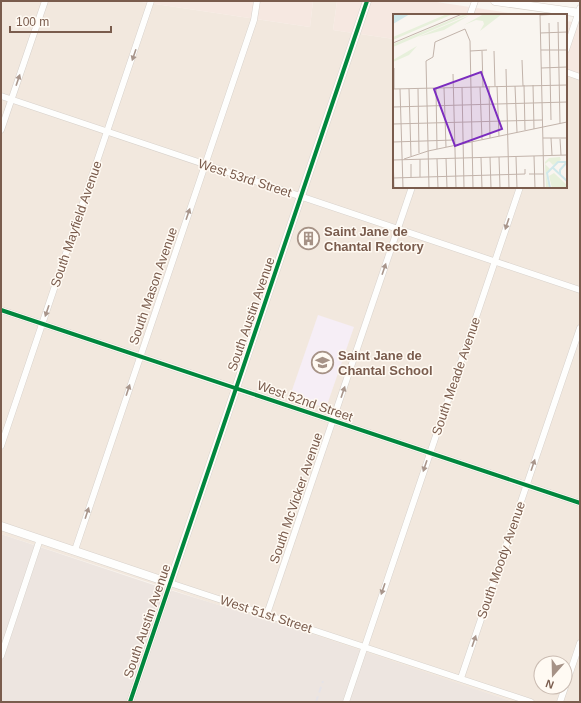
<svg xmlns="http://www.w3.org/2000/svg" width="581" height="703" font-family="Helvetica,sans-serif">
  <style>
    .residential { fill: #f2e8de; fill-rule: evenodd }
    .commercial { fill: #f6e8e1 }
    .industrial { fill: #ede5e0 }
    .education { fill: #f6eef6 }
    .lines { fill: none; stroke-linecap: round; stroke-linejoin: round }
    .street-casing { stroke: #d7d1cb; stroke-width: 7 }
    .secondary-casing { stroke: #d9d2cb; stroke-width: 9 }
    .street { stroke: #fefefd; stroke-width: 6 }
    .secondary { stroke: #fefefd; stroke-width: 8 }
    .rail { stroke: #e6e3e7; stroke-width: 2; stroke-dasharray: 6 4; stroke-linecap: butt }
    .cycleway-casing { stroke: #fffaf3; stroke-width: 6 }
    .cycleway { stroke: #00873e; stroke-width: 4 }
    .oneway { fill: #a8958b }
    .labels { text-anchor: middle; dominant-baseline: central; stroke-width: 3; stroke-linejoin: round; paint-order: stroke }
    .street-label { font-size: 13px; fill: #7a5c4d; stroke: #fffaf3 }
    .poi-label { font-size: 13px; font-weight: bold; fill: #7a5c4d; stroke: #fffaf3; text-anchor: start }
    .inset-river { fill: none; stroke: #d0e8ea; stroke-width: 2 }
    .inset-road { fill: none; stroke: #c2b3aa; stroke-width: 1 }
    .view { fill: #7b2cbf; fill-opacity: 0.15; stroke: #7b2cbf; stroke-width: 2 }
    .inset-edge { fill: none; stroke: #7a5c4d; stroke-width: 2 }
  </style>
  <rect width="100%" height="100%" fill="#f9f5f0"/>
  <path class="residential" d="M1,1H135L310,27L313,1H337L333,30L394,39V187H566V70L580,74V702H514L1,534ZM541,663H565V687H541Z"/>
  <g class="commercial">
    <path d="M135,1H313L310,27Z"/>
    <path d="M337,1H430L524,15H394V39L333,30Z"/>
    <path d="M566,21L580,23V74L566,70Z"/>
  </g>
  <path class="industrial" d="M1,534L157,586L306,632L514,702H1Z"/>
  <path class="education" d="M318,315L354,327L326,408L290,396Z"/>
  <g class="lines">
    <defs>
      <g id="street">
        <path d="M470,15L475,1"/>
        <path d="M566,50L580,8"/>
        <path d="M566,72L580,77"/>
        <path d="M1,96L580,290"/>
        <path d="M1,130L45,1"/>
        <path d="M1,310L580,503"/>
        <path d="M1,446L151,1"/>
        <path d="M75,550L254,20L257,1"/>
        <path d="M267,614L412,187"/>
        <path d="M1,656L40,539"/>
        <path d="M461,678L580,328"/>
        <path d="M130,702L170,583L531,702"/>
        <path d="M346,702L520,187"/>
        <path d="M560,702L580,643"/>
      </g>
      <g id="secondary">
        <path d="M495,1L580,13"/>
        <path d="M1,526L170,583L367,1"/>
      </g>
    </defs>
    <use href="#street" class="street-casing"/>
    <use href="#secondary" class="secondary-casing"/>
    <use href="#street" class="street"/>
    <use href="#secondary" class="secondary"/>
    <path class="rail" d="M316,702L323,681"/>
    <defs>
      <g id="cycleway">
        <path d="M1,310L580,503"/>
        <path d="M130,702L367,1"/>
      </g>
    </defs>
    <use href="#cycleway" class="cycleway-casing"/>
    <use href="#cycleway" class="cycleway"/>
  </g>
  <defs><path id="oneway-solid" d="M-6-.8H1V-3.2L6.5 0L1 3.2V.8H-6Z"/></defs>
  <g class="oneway">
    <use href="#oneway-solid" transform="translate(134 55) rotate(109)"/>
    <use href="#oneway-solid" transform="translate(18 80) rotate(-71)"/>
    <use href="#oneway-solid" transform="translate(188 214) rotate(-71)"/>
    <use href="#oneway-solid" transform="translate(507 224) rotate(109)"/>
    <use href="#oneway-solid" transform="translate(384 269) rotate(-71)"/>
    <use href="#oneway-solid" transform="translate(47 311) rotate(109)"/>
    <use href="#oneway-solid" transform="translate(128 390) rotate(-72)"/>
    <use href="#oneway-solid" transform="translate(343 392) rotate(-71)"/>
    <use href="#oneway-solid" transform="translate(533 465) rotate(-71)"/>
    <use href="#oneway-solid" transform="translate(425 466) rotate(109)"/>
    <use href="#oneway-solid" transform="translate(87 513) rotate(-72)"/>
    <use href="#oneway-solid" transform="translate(383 589) rotate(109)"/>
    <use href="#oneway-solid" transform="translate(474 641) rotate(-71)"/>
  </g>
  <defs>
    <symbol id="building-ring" viewBox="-11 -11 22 22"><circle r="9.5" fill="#fffaf3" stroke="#a69286" stroke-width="1.5"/><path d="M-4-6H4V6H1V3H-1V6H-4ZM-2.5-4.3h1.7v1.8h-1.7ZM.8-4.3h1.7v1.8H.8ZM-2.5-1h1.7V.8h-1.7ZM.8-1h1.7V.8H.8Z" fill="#a69286"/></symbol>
    <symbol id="school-ring" viewBox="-11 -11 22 22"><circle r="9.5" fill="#fffaf3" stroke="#a69286" stroke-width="1.5"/><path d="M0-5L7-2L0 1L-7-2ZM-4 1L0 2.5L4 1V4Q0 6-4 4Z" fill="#a69286"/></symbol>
  </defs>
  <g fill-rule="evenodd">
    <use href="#building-ring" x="296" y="226" width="25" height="25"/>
    <use href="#school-ring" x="310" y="350" width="25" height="25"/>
  </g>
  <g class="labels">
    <g class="street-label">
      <text transform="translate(245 178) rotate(18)">West 53rd Street</text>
      <text transform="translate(76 224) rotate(-71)">South Mayfield Avenue</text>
      <text transform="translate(153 286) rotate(-71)">South Mason Avenue</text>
      <text transform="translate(251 314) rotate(-71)">South Austin Avenue</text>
      <text transform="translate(456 376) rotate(-71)">South Meade Avenue</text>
      <text transform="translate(305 401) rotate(19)">West 52nd Street</text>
      <text transform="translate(296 498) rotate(-71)">South McVicker Avenue</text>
      <text transform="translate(501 560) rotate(-71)">South Moody Avenue</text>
      <text transform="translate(266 614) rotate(18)">West 51st Street</text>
      <text transform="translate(147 621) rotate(-71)">South Austin Avenue</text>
    </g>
    <g class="poi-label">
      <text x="324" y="231">Saint Jane de<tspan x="324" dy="15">Chantal Rectory</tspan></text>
      <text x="338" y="355">Saint Jane de<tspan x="338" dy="15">Chantal School</tspan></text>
    </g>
  </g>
  <g transform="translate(393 14)">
    <rect width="174" height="174" fill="#f9f5f0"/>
    <path d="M54,0H60L0,26V23ZM72,0H77L0,33V30ZM91,0H109L87,17L91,10L90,7L83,6L71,11ZM77,1L51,16L25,23L63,7ZM24,32L16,41L0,48V46ZM156,144L167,143L168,146L160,151L156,147L152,150L157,155L153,160L156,174H153L152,148ZM161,159L174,171V174H159L156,162Z" fill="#e7f0db"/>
    <path d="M0,0H17L0,10Z" fill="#d0e8ea"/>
    <path class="inset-river" d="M159,153L174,167M167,160V156L174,148M157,174L154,159L165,148H174"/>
    <path class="inset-road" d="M147,0L151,174M147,1L166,0M165,8L167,109M174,8V21M156,9L158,106M147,19L174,18M0,29L69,0M148,36H174M77,37L94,36M89,37L90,73M101,37L102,72M129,46L130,72M1,54V75M148,54L174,53M113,55L116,174M60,60L63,174M131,71L132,116M140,71L141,115M96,72L97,124M104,72L106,122M122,72L124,118M69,73L71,174M87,73L89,125M43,74L44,135M51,74L53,133M0,75L174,71M7,75L10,174M16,75L18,142M25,75L26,139M0,93L174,88M0,110L149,106M150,124H174M158,124L159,141M167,125L168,141M0,128L61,126M0,141L1,174M141,142L142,174M97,143L98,174M106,143L107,174M123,143L124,174M53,144L54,174M88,144L89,174M11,145L35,137L174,108M27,145V163M44,145L45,174M0,146L174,141M18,150V163M136,160H151M0,164L132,160V155M36,174L33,47L40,43L42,28L72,15L77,27L80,174"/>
    <path class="view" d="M88,58L109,115L62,132L41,75Z"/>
    <rect width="174" height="174" class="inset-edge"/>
  </g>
  <rect width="581" height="703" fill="none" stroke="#7a5c4d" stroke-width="4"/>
  <g transform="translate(553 675) rotate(200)"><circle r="19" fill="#fffaf3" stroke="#cabbb1"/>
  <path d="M0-3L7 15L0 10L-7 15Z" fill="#a69286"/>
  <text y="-6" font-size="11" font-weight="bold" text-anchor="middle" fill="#7a5c4d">N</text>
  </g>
  <path d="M10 26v6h101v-6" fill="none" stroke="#7a5c4d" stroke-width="2"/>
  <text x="16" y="26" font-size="12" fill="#7a5c4d" stroke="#fffaf3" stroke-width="3" paint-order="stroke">100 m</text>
</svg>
